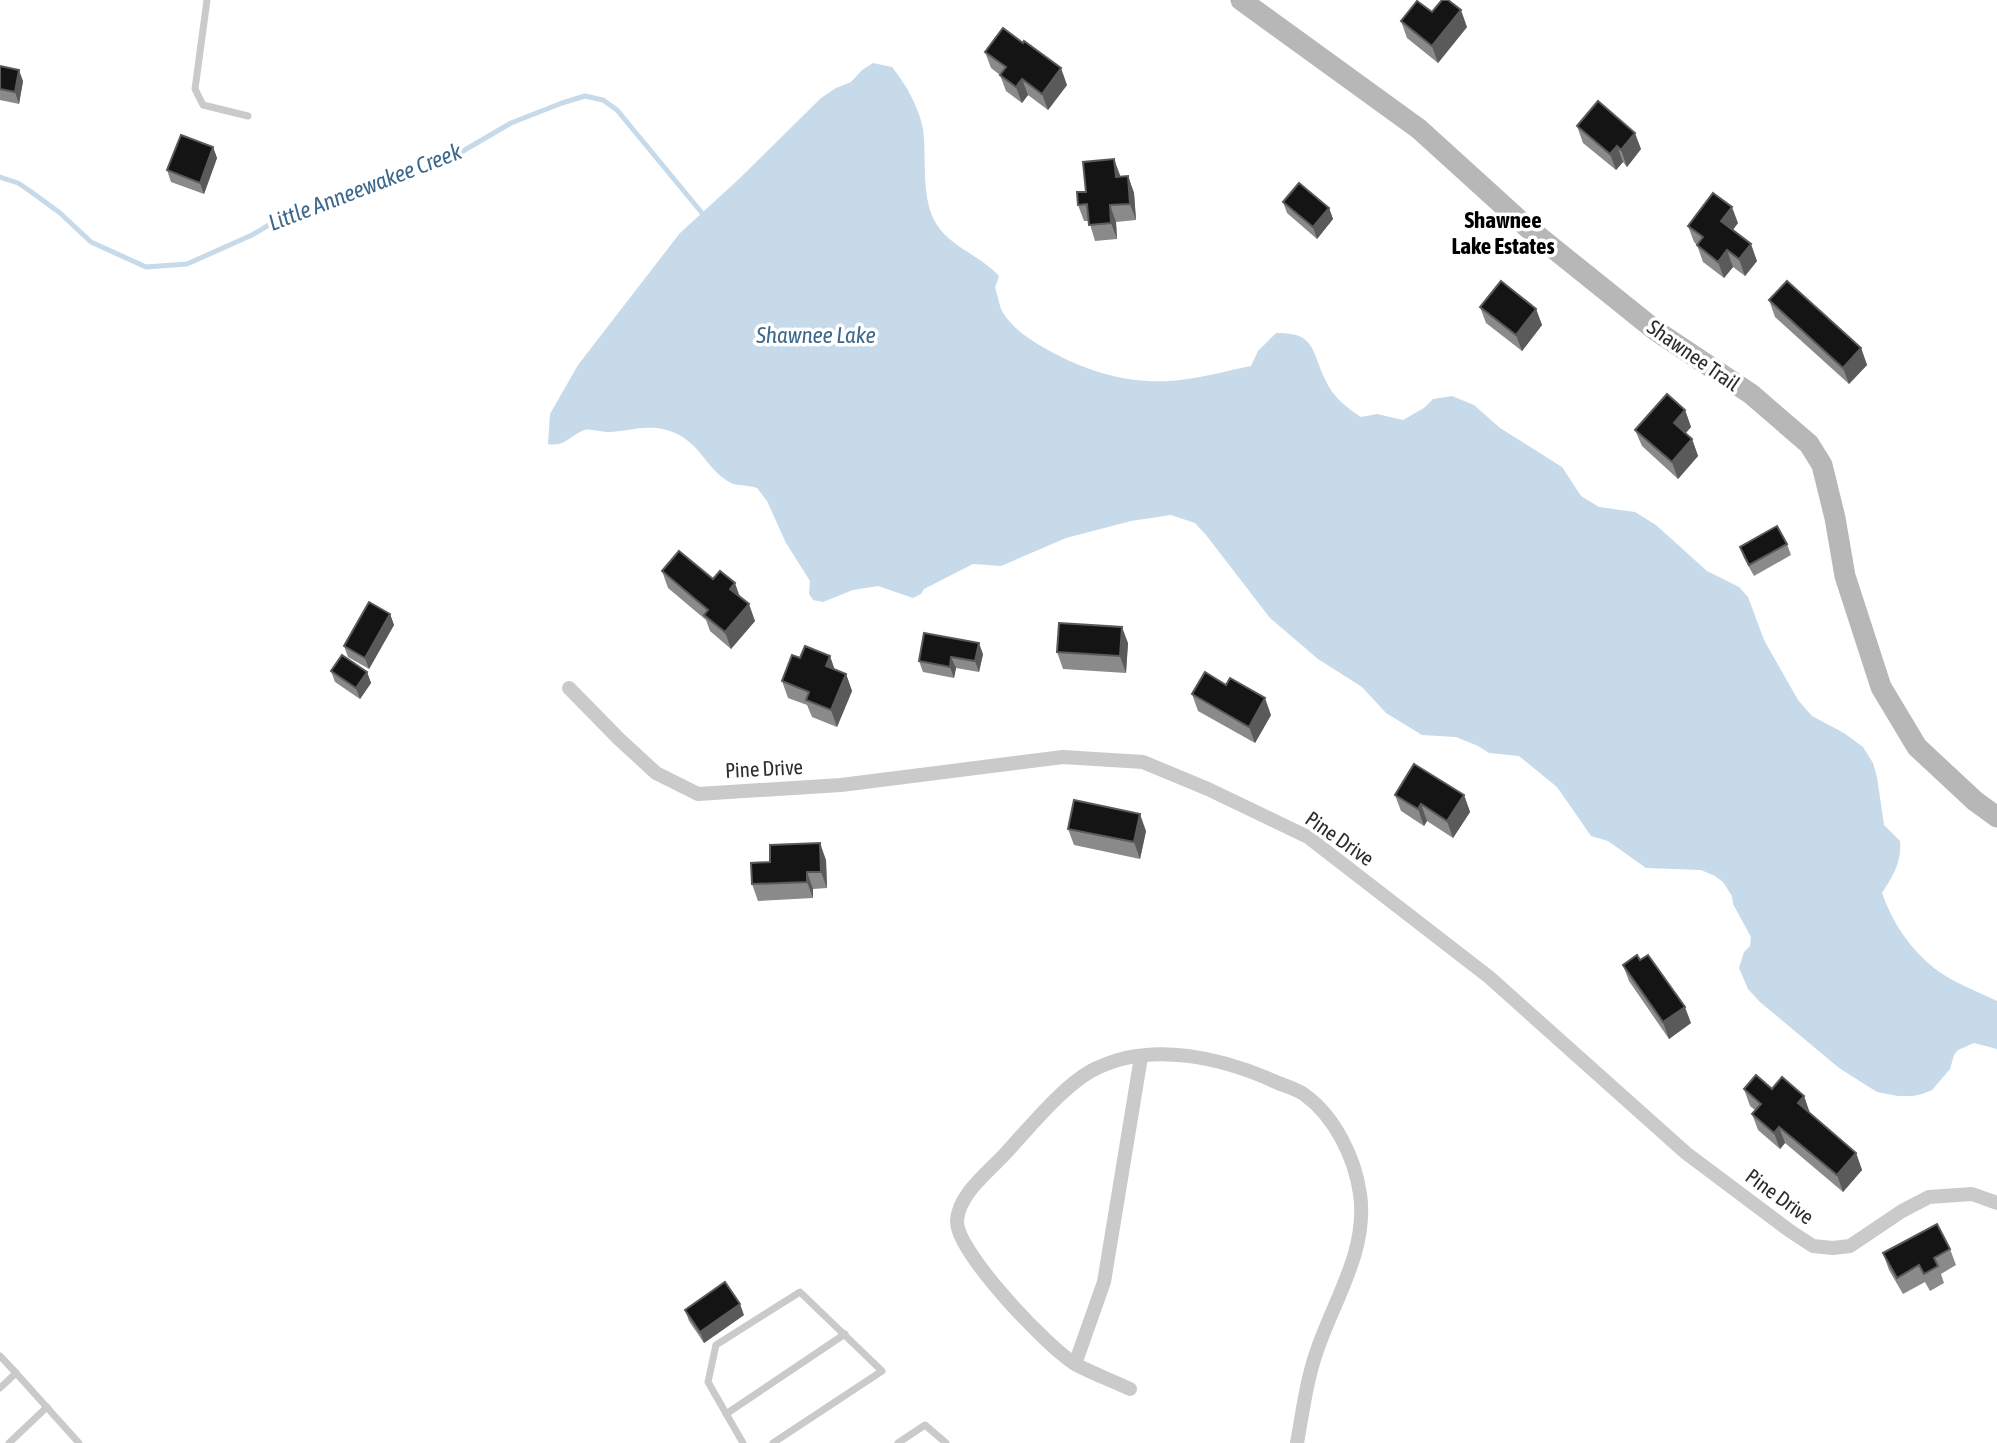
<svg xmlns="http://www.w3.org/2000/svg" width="1997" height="1443" font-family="'Asap Condensed',sans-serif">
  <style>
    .water { fill: #c6daea }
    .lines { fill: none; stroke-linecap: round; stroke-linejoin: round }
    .stream { stroke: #c6daea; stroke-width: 5 }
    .lane { stroke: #cacaca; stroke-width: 7 }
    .street { stroke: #cacaca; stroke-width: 14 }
    .secondary { stroke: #b7b7b7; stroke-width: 21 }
    .wall { fill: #8a8a8a }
    .shaded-wall { fill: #5a5a5a }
    .building { fill: #141414; stroke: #5a5a5a; stroke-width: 2 }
    .labels { text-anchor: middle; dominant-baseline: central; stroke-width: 7; stroke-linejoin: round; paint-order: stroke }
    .street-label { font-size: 21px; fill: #2d2d2d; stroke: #fff }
    .water-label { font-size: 23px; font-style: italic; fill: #3c698d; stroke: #fff }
    .neighbourhood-label { font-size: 23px; font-weight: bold; fill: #000; stroke: #fff }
  </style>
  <rect width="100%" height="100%" fill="#fff"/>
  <path class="water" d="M873,63L892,67C906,84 919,108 923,129C927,158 920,199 937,225C951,247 981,256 999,276L995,288C998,295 999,306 1003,313C1014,330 1031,340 1048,350C1091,374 1138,387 1188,379C1209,376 1230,370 1251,366L1258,351L1276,333C1317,332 1311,352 1326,381C1332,396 1348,409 1361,417L1377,414L1403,420L1424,408L1433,399L1452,396L1474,405L1500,428L1562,467L1581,496L1599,507L1635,512L1656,525L1707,571L1739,587L1748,597L1764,640L1798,700L1812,716L1844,733L1863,747L1873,763L1877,777L1884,825L1900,841C1902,862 1893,876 1882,893C1892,922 1910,949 1934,968C1952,982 1976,991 1997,1001V1049L1974,1043L1958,1050L1954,1055L1950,1069L1932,1090L1922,1094L1913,1096H1898L1877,1092L1839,1068L1760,1002L1748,989L1739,968L1744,952L1750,946L1751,937L1733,904L1732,896L1723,882L1715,876L1701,870L1646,868L1608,841L1591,836L1557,787L1519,756L1489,753L1478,746L1456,737L1422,735L1386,713L1362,687L1318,659L1270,618L1206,535L1195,523L1171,515L1131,521L1066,538L1001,566L973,564L924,589L921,594L913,598L878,586L853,590L823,602L813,600L809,594L810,581L786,543L767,501L757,488C749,485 738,486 731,483C703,468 701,438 663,429C645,425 627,431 609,432C600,433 591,427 582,431C569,437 564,447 548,444L550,414L578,365L680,233L740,178L821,98L836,88L851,82L862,70Z"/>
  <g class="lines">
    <path class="stream" d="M0,177L18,183L30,191L60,213L91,242L146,267L187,264L252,235L284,216L371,188L446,161L511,123L562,103L585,96L603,100L617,110L702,213"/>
    <g class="lane">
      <path d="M207,0L195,89L203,105L248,116"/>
      <path d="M0,1356L16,1373"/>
      <path d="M0,1388L16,1373L79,1443"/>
      <path d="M726,1414L845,1334"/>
      <path d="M9,1443L47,1407"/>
      <path d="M743,1443L708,1382L716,1345L800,1292L882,1371L773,1443"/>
      <path d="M898,1443L925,1425L946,1443"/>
    </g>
    <g class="street">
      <path d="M569,688L619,739L656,773L698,794L841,785L1063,757L1143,762L1208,789L1308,837L1489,977L1686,1153L1790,1231L1813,1246L1833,1248L1850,1246L1902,1211L1929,1197L1972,1194L1997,1203"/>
      <path d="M1075,1364L1104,1282L1141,1057"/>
      <path d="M1130,1389C1113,1381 1094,1374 1077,1365C1050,1350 956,1252 957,1221C958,1195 988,1172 1005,1154C1029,1128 1066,1082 1097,1068C1153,1041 1223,1058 1276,1082C1285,1086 1297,1089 1305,1095C1335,1117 1355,1158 1360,1194C1368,1248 1336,1297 1319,1345C1307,1376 1303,1410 1297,1443"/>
    </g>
    <path class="secondary" d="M1241,0L1419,129L1528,228L1655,330L1751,394L1809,444L1822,465L1835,518L1845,576L1881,687L1917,747L1975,801L1997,817"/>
  </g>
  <g class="wall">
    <path d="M1432,12L1467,27L1438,63L1407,38L1401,21Z"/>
    <path d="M985,52L1067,85L1048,110L1028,95L1022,103L1006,91L1000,75L991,68Z"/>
    <path d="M0,66L23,81L19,104L0,100Z"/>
    <path d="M1577,126L1641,149L1627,167L1623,162L1616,170L1583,143Z"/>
    <path d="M213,147L217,158L204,194L171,182L167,170Z"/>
    <path d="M1128,176L1134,193L1136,220L1116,222L1117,239L1095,241L1089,221H1084L1078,205L1086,192L1120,177Z"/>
    <path d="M1283,202L1329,208L1333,219L1317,239L1287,213Z"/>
    <path d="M1738,223L1733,230L1757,261L1745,276L1733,267L1724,278L1703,262L1697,245L1694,242L1688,226Z"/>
    <path d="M1769,300L1861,348L1867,365L1849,384L1775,317Z"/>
    <path d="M1480,307L1536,309L1542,325L1522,351L1486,323Z"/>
    <path d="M1685,410L1691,427L1686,433L1692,439L1698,456L1678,479L1642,446L1635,430Z"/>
    <path d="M1787,544L1791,555L1754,576L1744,558L1740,547Z"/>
    <path d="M662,571L713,579L740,597L755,621L731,649L710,631L706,620L668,588Z"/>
    <path d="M390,614L394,625L369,669L348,657L344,646Z"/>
    <path d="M924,633L983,654L979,672L956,668L954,678L923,672L919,661Z"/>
    <path d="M1128,643L1126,673L1063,669L1057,652Z"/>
    <path d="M835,670L846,674L852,691L837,727L812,717L807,705L788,698L782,681Z"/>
    <path d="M331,671L367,672L371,683L360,699L335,682Z"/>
    <path d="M1192,694L1271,715L1255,743L1198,711Z"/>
    <path d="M1395,795H1464L1470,812L1453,838L1427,821L1424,826L1401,811Z"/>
    <path d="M1068,829L1146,831L1140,859L1074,845Z"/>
    <path d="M826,860L827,888L813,889V898L758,901L752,884Z"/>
    <path d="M1623,965L1691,1023L1669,1039L1629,981Z"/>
    <path d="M1744,1089H1772L1804,1096L1809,1113L1856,1153L1862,1170L1843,1192L1785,1143L1780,1149L1758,1130L1752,1114L1755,1110L1750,1106Z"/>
    <path d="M1950,1249L1956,1265L1941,1274L1944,1283L1930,1291L1925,1282L1903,1294L1889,1270L1883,1253Z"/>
    <path d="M685,1310L744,1315L704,1343L689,1321Z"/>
  </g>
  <g class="shaded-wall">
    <path d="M1461,10L1467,27L1438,63L1432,46Z"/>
    <path d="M1061,68L1067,85L1048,110L1042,94Z"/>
    <path d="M19,70L23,81L19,104L15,92Z"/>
    <path d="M1022,79L1028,95L1022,103L1016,87Z"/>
    <path d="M1635,133L1641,149L1627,167L1621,150Z"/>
    <path d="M1617,146L1623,162L1616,170L1610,154Z"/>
    <path d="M213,147L217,158L204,194L200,183Z"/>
    <path d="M1114,159L1120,175L1122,194L1116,177Z"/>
    <path d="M1128,176L1134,193L1136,220L1130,204Z"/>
    <path d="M1110,205L1116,222L1117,239L1111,223Z"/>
    <path d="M1732,207L1738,223L1727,237L1721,221Z"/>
    <path d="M1329,208L1333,219L1317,239L1313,227Z"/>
    <path d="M1751,244L1757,261L1745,276L1739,259Z"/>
    <path d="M1727,250L1733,267L1724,278L1718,262Z"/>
    <path d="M1536,309L1542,325L1522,351L1516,335Z"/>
    <path d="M1861,348L1867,365L1849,384L1843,368Z"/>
    <path d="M1685,410L1691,427L1680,439L1674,423Z"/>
    <path d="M1692,439L1698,456L1678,479L1672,462Z"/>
    <path d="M735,583L741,600L730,589Z"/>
    <path d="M749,604L755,621L731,649L725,632Z"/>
    <path d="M390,614L394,625L369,669L365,658Z"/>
    <path d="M1122,627L1128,643L1126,673L1120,656Z"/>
    <path d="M979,643L983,654L979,672L975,661Z"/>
    <path d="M830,656L836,673L826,666Z"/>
    <path d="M951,657L956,668L954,678L950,667Z"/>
    <path d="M367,672L371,683L360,699L356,688Z"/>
    <path d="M846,674L852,691L837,727L831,710Z"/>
    <path d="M1265,698L1271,715L1255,743L1249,727Z"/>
    <path d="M1464,795L1470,812L1453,838L1447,821Z"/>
    <path d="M1421,804L1427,821L1424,826L1418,809Z"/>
    <path d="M1140,814L1146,831L1140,859L1134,842Z"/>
    <path d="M820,843L826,860L827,888L821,872Z"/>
    <path d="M807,872L813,889V898L807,882Z"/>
    <path d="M1685,1007L1691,1023L1669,1039L1663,1022Z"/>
    <path d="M1804,1096L1810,1113L1804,1120L1798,1103Z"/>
    <path d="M1779,1127L1785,1143L1780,1149L1774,1133Z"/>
    <path d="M1856,1153L1862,1170L1843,1192L1837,1175Z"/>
    <path d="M740,1304L744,1315L704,1343L700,1332Z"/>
  </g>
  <g class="building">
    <path d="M1442,0H1448L1461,10L1432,46L1401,21L1417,1L1432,12Z"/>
    <path d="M1003,28L1023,43L1024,41L1061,68L1042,94L1022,79L1016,87L1000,75L1006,67L985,52Z"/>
    <path d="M0,66L19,70L15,92L0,89Z"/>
    <path d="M1598,101L1635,133L1621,150L1617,146L1610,154L1577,126Z"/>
    <path d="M181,135L213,147L200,183L167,170Z"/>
    <path d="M1114,159L1116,177L1128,176L1130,204L1110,205L1111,223L1089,225L1087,204L1078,205L1077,192H1086L1083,162Z"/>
    <path d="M1299,183L1329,208L1313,227L1283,202Z"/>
    <path d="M1713,193L1732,207L1721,221L1751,244L1739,259L1727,250L1718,262L1697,245L1703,237L1688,226Z"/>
    <path d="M1501,281L1536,309L1516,335L1480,307Z"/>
    <path d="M1787,281L1861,348L1843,368L1769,300Z"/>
    <path d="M1667,394L1685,410L1674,423L1692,439L1672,462L1635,430Z"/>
    <path d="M1777,526L1787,544L1749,565L1740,547Z"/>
    <path d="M679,551L713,579L720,571L735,583L730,589L749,604L725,632L704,615L708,610L662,571Z"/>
    <path d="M369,602L390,614L365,658L344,646Z"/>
    <path d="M1059,623L1122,627L1120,656L1057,652Z"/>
    <path d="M924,633L979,643L975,661L951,657L950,667L919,661Z"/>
    <path d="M805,646L830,656L826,666L846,674L831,710L806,700L809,692L782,681L792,655L800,658Z"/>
    <path d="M342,655L367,672L356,688L331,671Z"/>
    <path d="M1205,672L1226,685L1230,678L1265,698L1249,727L1192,694Z"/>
    <path d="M1414,764L1464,795L1447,821L1421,804L1418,809L1395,795Z"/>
    <path d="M1074,800L1140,814L1134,842L1068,829Z"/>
    <path d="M820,843L821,872H807V882L752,884L751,863L770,862V845Z"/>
    <path d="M1637,955L1640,960L1648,955L1685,1007L1663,1022L1623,965Z"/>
    <path d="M1756,1075L1772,1089L1782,1077L1804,1096L1798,1103L1856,1153L1837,1175L1779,1127L1774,1133L1752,1114L1761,1104L1744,1089Z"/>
    <path d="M1937,1224L1950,1249L1934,1258L1938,1266L1924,1274L1919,1265L1897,1278L1883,1253Z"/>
    <path d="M725,1282L740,1304L700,1332L685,1310Z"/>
  </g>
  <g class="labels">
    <g class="street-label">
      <text transform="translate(1694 355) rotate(35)">Shawnee Trail</text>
      <text transform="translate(764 768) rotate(-3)">Pine Drive</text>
      <text transform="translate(1340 838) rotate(35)">Pine Drive</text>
      <text transform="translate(1780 1196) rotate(36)">Pine Drive</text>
    </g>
    <g class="water-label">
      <text transform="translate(365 187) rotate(-21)">Little Anneewakee Creek</text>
      <text x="816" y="335">Shawnee Lake</text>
    </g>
    <g class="neighbourhood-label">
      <text x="1503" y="220">Shawnee<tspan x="1503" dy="26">Lake Estates</tspan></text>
    </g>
  </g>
</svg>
